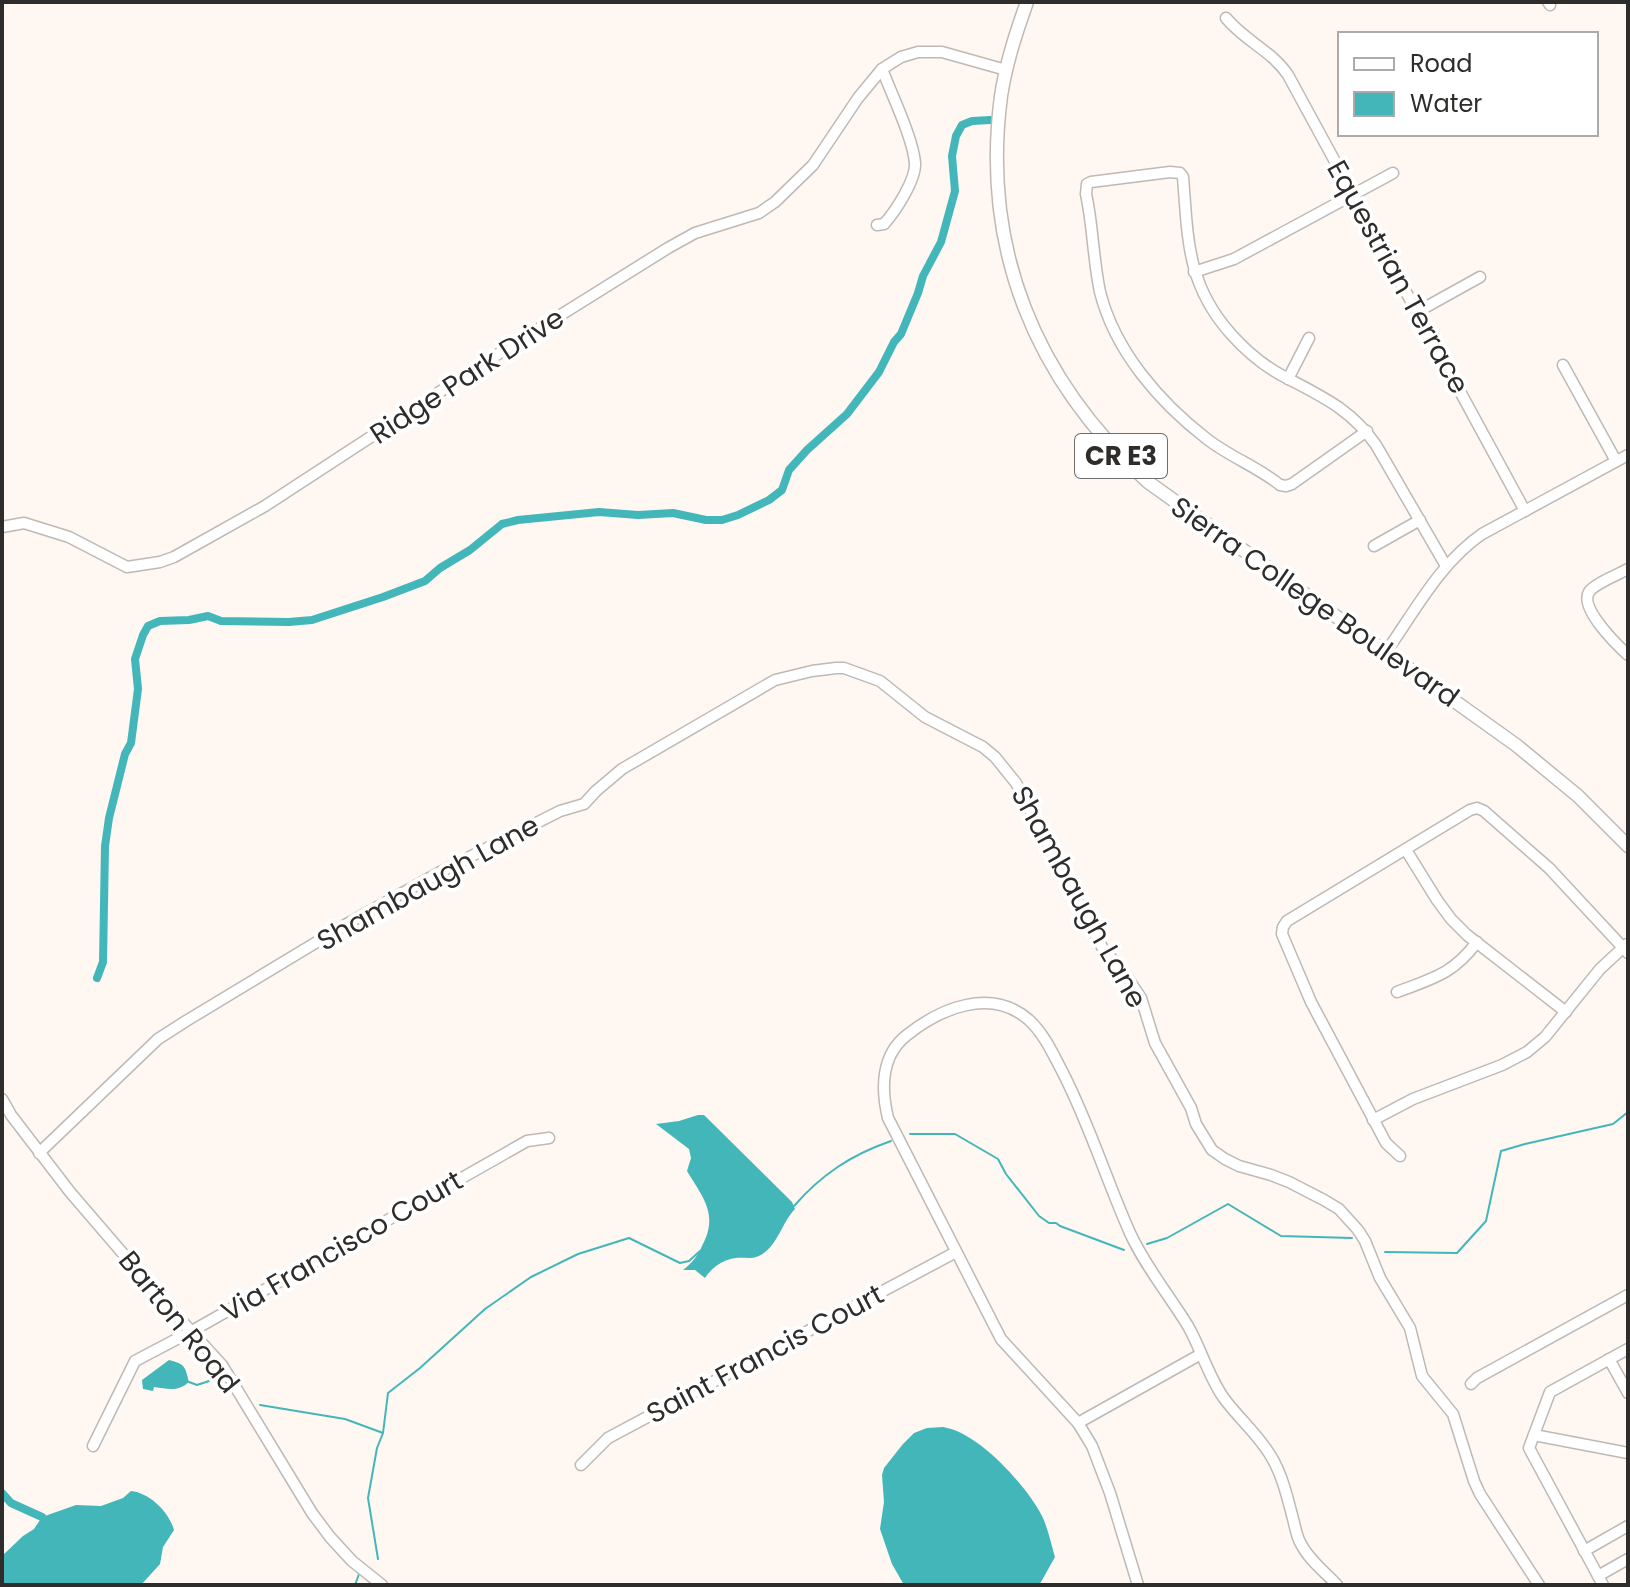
<svg xmlns="http://www.w3.org/2000/svg" width="1630" height="1587" font-family="Poppins,sans-serif">
  <style>
    .water { fill: #43b6ba }
    .lines { fill: none; stroke-linecap: round; stroke-linejoin: round }
    .stream { stroke: #43b6ba; stroke-width: 2 }
    .canal { stroke: #43b6ba; stroke-width: 8 }
    .minor-casing { stroke: #bfb9b4; stroke-width: 13 }
    .major-casing { stroke: #bfb9b4; stroke-width: 15 }
    .minor { stroke: #fff; stroke-width: 10 }
    .major { stroke: #fff; stroke-width: 12 }
    .labels { text-anchor: middle; dominant-baseline: central; stroke-width: 8; stroke-linejoin: round; paint-order: stroke }
    .shield { fill: #fff; stroke: #6d6c6b; stroke-width: 2 }
    .shield-label { font-size: 26px; font-weight: bold; fill: #2f2d2b }
    .street-label { font-size: 28px; fill: #2f2d2b; stroke: #fff }
  </style>
  <rect width="100%" height="100%" fill="#fef7f2"/>
  <g class="water">
    <path d="M698,1115H704L792,1202L795,1209C781,1223 777,1250 756,1257C750,1259 742,1257 736,1258C724,1259 711,1268 705,1278L695,1270H683C692,1263 697,1257 702,1246C719,1214 703,1198 687,1171L691,1158L689,1149L656,1124L679,1121Z"/>
    <path d="M169,1360C185,1364 185,1366 189,1382C178,1392 168,1389 154,1387L153,1391L143,1389L142,1380Z"/>
    <path d="M943,1427C978,1432 1026,1485 1042,1516C1048,1528 1051,1544 1055,1557L1041,1582L1038,1585H904L892,1564L880,1529L884,1502L882,1475L884,1468L903,1444L914,1433L927,1428Z"/>
    <path d="M131,1491C150,1493 169,1512 174,1530L163,1547L160,1564L141,1585H2V1556L23,1536L34,1529L42,1517L76,1505L101,1506L123,1498Z"/>
  </g>
  <g class="lines">
    <g class="stream">
      <path d="M910,1134H955L998,1159L1006,1174L1039,1216L1049,1223H1056L1060,1226L1124,1250"/>
      <path d="M794,1206C822,1174 851,1155 891,1141"/>
      <path d="M1147,1244L1167,1238L1228,1204L1281,1236L1352,1238"/>
      <path d="M1385,1252L1457,1253L1486,1221L1501,1151L1525,1144L1613,1124L1628,1112"/>
      <path d="M189,1382L197,1385L212,1380L227,1389"/>
      <path d="M260,1405L345,1419L383,1433"/>
      <path d="M378,1559L368,1498L377,1448L383,1433L388,1393L420,1368L485,1309L531,1277L578,1254L629,1238L680,1263L689,1261L700,1251"/>
      <path d="M355,1585L359,1574"/>
    </g>
    <g class="canal">
      <path d="M97,978L103,962L105,846L109,818L125,754L131,743L138,689L135,659L143,635L148,626L160,621L189,620L208,616L221,621L289,622L312,620L383,597L425,581L440,568L470,550L502,524L518,520L599,512L638,515L673,513L706,520H722L738,515L769,500L782,490L789,470L807,450L847,414L879,372L894,342L901,334L918,293L923,276L941,242L955,191L952,156L956,136L962,125L972,121L990,120"/>
      <path d="M2,1493L11,1503L42,1517"/>
    </g>
    <defs>
      <g id="minor">
        <path d="M1548,2L1550,5"/>
        <path d="M1226,18C1245,41 1272,51 1288,75L1525,511"/>
        <path d="M877,225L884,224C895,212 916,180 915,163C913,138 891,93 882,69"/>
        <path d="M1194,272L1234,259L1393,173"/>
        <path d="M1417,312L1480,277"/>
        <path d="M1563,365L1616,461"/>
        <path d="M1288,379L1309,338"/>
        <path d="M1367,431L1292,484L1286,486L1280,485C1258,467 1230,457 1207,439C1159,402 1115,351 1100,292C1093,259 1093,226 1086,194L1087,184L1091,182L1170,172L1180,173L1183,177C1188,240 1187,284 1230,333C1246,351 1262,365 1283,376C1321,396 1351,409 1376,445L1446,566"/>
        <path d="M2,527L24,523L69,537L127,567L160,562L174,557L265,506L487,361L668,248L695,233L759,213L775,202L813,165L858,98L882,69L901,57L918,52H942L1006,70"/>
        <path d="M1374,546L1420,520"/>
        <path d="M1628,569C1619,574 1594,584 1589,592C1579,608 1617,645 1628,655"/>
        <path d="M1386,652C1415,611 1440,563 1482,534L1628,455"/>
        <path d="M1406,850L1437,900L1451,919L1467,935L1566,1012"/>
        <path d="M1397,992C1434,978 1453,974 1477,942"/>
        <path d="M2,1099L11,1115L70,1192L162,1299L222,1365L312,1513L330,1537L352,1561L382,1585"/>
        <path d="M1373,1120L1413,1099L1502,1065L1527,1052L1545,1037L1600,969L1627,944"/>
        <path d="M39,1153L158,1039L186,1021L345,925L442,871L560,811L584,804L596,791L622,769L775,680L812,671L836,668H844L880,681L925,717L983,747L995,757L1016,783L1103,949L1123,971L1141,998L1155,1043L1191,1108L1196,1124L1212,1150L1225,1159L1239,1166L1271,1175L1289,1182L1324,1200L1339,1209L1358,1230L1365,1241L1380,1278L1410,1328L1422,1376L1453,1414L1474,1481L1480,1494L1539,1585"/>
        <path d="M1400,1156L1386,1143L1311,1002L1282,934L1283,927L1287,921L1470,810L1477,808L1484,811L1549,868L1628,953"/>
        <path d="M1609,1359L1628,1393"/>
        <path d="M1471,1384L1477,1378L1628,1295"/>
        <path d="M1078,1423L1201,1354"/>
        <path d="M1534,1435L1628,1453"/>
        <path d="M93,1446L135,1361L192,1331L527,1141L549,1138"/>
        <path d="M581,1465L608,1438L956,1252"/>
        <path d="M1584,1551L1628,1526"/>
        <path d="M1598,1576L1628,1559"/>
        <path d="M1138,1585L1110,1493L1092,1446L1078,1423L1001,1339L888,1118C881,1089 881,1055 907,1035C941,1008 991,987 1029,1020C1044,1034 1052,1052 1062,1071C1089,1123 1106,1179 1130,1233C1145,1266 1169,1295 1188,1326C1201,1349 1208,1375 1223,1397C1238,1418 1259,1435 1272,1458C1282,1475 1287,1496 1292,1515C1295,1525 1296,1536 1301,1544C1309,1560 1325,1572 1337,1585"/>
        <path d="M1603,1585L1529,1448L1550,1392L1628,1349"/>
      </g>
      <path id="major" d="M1027,2C1016,33 1006,63 1001,96C981,248 1035,380 1148,482L1516,745L1578,796L1628,846"/>
    </defs>
    <use href="#minor" class="minor-casing"/>
    <use href="#major" class="major-casing"/>
    <use href="#minor" class="minor"/>
    <use href="#major" class="major"/>
  </g>
  <g class="labels">
    <rect class="shield" x="1075" y="434" width="92" height="44" rx="6"/>
    <g class="shield-label">
      <text x="1121" y="456">CR E3</text>
    </g>
    <g class="street-label">
      <text transform="translate(1398 277) rotate(61)">Equestrian Terrace</text>
      <text transform="translate(467 376) rotate(-33)">Ridge Park Drive</text>
      <text transform="translate(1315 602) rotate(35)">Sierra College Boulevard</text>
      <text transform="translate(428 883) rotate(-29)">Shambaugh Lane</text>
      <text transform="translate(1079 897) rotate(61)">Shambaugh Lane</text>
      <text transform="translate(342 1246) rotate(-30)">Via Francisco Court</text>
      <text transform="translate(179 1322) rotate(51)">Barton Road</text>
      <text transform="translate(765 1354) rotate(-28)">Saint Francis Court</text>
    </g>
  </g>
  <rect width="1630" height="1587" fill="none" stroke="#2f2d2b" stroke-width="8"/>
  <rect x="1338" y="32" width="260" height="104" fill="#ffffff" stroke="#acabaa" stroke-width="2"/>
  <rect x="1354" y="58" width="40" height="12" fill="#ffffff" stroke="#acabaa" stroke-width="2"/>
  <text x="1410" y="72" font-size="24" fill="#2f2d2b">Road</text>
  <rect x="1354" y="92" width="40" height="24" fill="#43b6ba" stroke="#acabaa" stroke-width="2"/>
  <text x="1410" y="112" font-size="24" fill="#2f2d2b">Water</text>
</svg>
